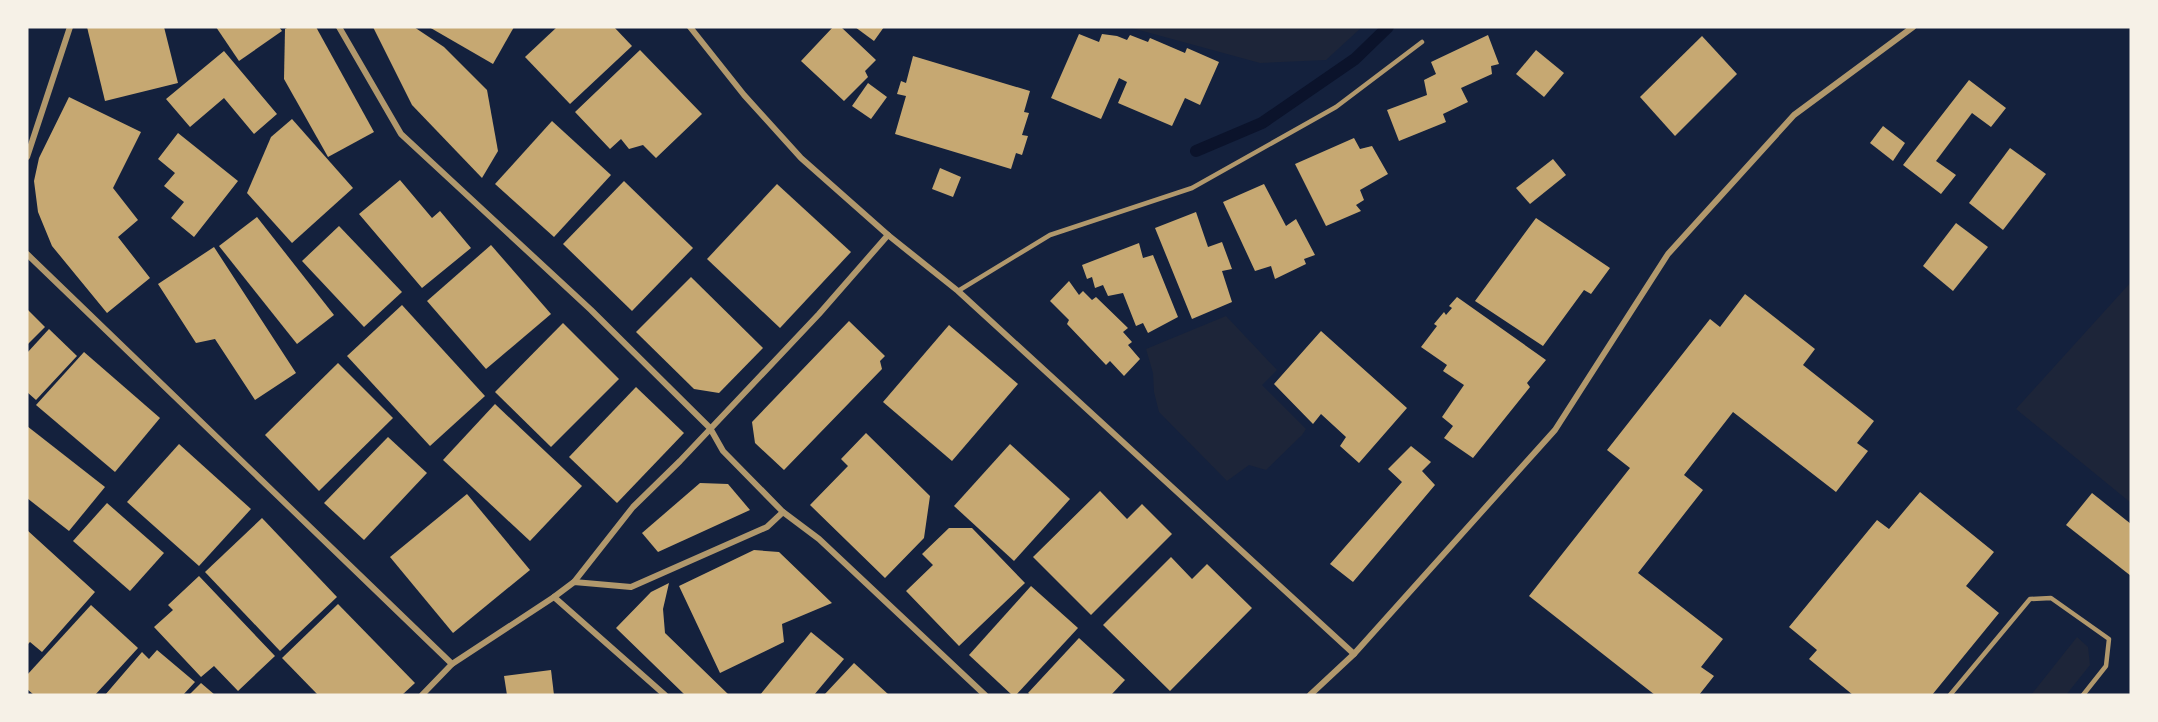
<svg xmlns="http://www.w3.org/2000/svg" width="2158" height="722" font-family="'Zilla Slab',serif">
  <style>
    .green { fill: #1d2539 }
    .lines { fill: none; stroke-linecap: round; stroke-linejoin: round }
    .stream { stroke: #0b132b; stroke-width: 12 }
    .building { fill: #c6a872 }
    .service { stroke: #b1986c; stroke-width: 4.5 }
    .minor { stroke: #b1986c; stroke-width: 6 }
  </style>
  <rect width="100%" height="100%" fill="#14213d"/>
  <g class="green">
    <path d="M1128,27H1362L1326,60L1260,63Z"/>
    <path d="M2131,282V503L2016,409Z"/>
    <path d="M1226,316L1277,370L1262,385L1306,429L1302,435L1266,470L1249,465L1227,481L1159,412L1154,392L1153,373L1146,349Z"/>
    <path d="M2077,637L2088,647L2090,665L2066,695H2031Z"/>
  </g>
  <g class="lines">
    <path class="stream" d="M1196,151L1262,123L1355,59L1388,27"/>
  </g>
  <g class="building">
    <path d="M87,27H164L178,83L105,101Z"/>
    <path d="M216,27H279L282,31L239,61Z"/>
    <path d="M289,27H316L374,132L328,157L284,79L285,29Z"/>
    <path d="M373,27H414L444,47L487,90L498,151L482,178L412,105Z"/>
    <path d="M429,27H514L493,64Z"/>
    <path d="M557,27H614L632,46L570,104L525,57Z"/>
    <path d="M833,27H841L876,60L865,71L868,77L844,101L801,61Z"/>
    <path d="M855,27H884L874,41Z"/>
    <path d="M1079,34L1099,42L1102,34L1117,36L1127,40L1130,35L1148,42L1150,38L1185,53L1187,48L1219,62L1200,105L1185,98L1172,126L1118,103L1127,82L1119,78L1101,119L1051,98Z"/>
    <path d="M1488,35L1499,64L1491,66L1492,74L1461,88L1468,102L1443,114L1446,122L1399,141L1387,110L1427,95L1424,80L1436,74L1431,62Z"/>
    <path d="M1702,36L1737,74L1675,136L1640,97Z"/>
    <path d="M640,50L702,114L656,158L643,145L629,149L621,139L610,149L575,112Z"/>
    <path d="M1536,50L1564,73L1544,97L1516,74Z"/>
    <path d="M224,51L277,114L254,134L224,98L190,127L166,99Z"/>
    <path d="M913,56L1030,91L1024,112L1029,113L1022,135L1028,136L1022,155L1016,153L1011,169L895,134L906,96L897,94L901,81L906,83Z"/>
    <path d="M1969,80L2006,108L1991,127L1972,113L1936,161L1956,175L1941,194L1903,165Z"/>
    <path d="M868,83L887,97L871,119L852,106Z"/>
    <path d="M69,97L141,132L113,188L138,220L118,237L150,278L107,313L52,246L38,212L34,181L39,158Z"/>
    <path d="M292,119L353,188L292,243L247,193L271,137Z"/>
    <path d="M552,121L611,175L554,237L495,184Z"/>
    <path d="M1883,126L1905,143L1893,161L1870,143Z"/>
    <path d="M178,133L238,181L194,237L171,218L184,202L164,186L175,173L158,159Z"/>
    <path d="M1354,138L1360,149L1372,146L1388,174L1360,190L1364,200L1356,205L1361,211L1326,226L1295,164Z"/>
    <path d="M2010,148L2046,174L2003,230L1969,203Z"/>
    <path d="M1553,159L1566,175L1530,204L1516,188Z"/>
    <path d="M940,168L961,177L953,197L932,189Z"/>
    <path d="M400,180L432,218L440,211L471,248L422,288L359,214Z"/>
    <path d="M624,181L693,248L632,311L563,244Z"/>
    <path d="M777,184L851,252L780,328L707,259Z"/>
    <path d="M1264,184L1286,226L1296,219L1315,255L1304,259L1306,264L1275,279L1271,266L1255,271L1223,202Z"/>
    <path d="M1196,212L1208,247L1222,242L1232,269L1222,271L1232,302L1192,319L1155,228Z"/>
    <path d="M257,217L334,315L297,344L219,246Z"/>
    <path d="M1536,218L1610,268L1591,294L1584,290L1543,346L1475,301Z"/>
    <path d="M1956,223L1988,247L1953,291L1923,266Z"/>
    <path d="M339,226L402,292L364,327L302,261Z"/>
    <path d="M1139,243L1143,258L1153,255L1178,317L1148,333L1143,323L1136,326L1123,293L1108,296L1103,285L1095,288L1092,277L1087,279L1082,265Z"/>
    <path d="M491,245L551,314L486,369L427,301Z"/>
    <path d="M214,247L296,373L255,400L215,339L196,343L158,284Z"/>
    <path d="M691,277L763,348L719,393L694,389L636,332Z"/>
    <path d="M1069,281L1079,295L1083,291L1092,300L1096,297L1128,328L1123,332L1132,342L1128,345L1140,359L1124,376L1110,361L1106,365L1067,324L1069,320L1050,301Z"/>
    <path d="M1745,294L1815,349L1803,365L1874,421L1857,443L1868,451L1836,492L1733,412L1684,475L1703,490L1638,573L1723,639L1701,667L1714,676L1699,695H1655L1529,596L1630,468L1607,450L1710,319L1720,327Z"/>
    <path d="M1457,297L1546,360L1527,383L1530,387L1473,458L1444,438L1453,426L1442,417L1464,385L1443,371L1447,365L1421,347L1437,326L1434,324L1444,312L1446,315L1452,308L1449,306Z"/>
    <path d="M402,305L485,396L430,446L347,356Z"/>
    <path d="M27,309L45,327L27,345Z"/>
    <path d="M849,321L885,356L880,361L882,369L784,470L755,443L752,422Z"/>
    <path d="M563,323L619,379L551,447L495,392Z"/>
    <path d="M949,325L1018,384L952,461L883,402Z"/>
    <path d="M49,329L77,356L36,400L27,392V353Z"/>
    <path d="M1321,331L1407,408L1359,463L1340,446L1346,437L1321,414L1313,424L1274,384Z"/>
    <path d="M84,352L160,418L115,472L36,405Z"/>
    <path d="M338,363L393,418L319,491L265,435Z"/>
    <path d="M636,387L684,433L617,503L569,457Z"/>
    <path d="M495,404L582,486L530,541L443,460Z"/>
    <path d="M27,426L105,487L69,531L27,498Z"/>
    <path d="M866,433L930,496L924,538L885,578L810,505L848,466L841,459Z"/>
    <path d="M388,437L427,473L364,540L324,503Z"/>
    <path d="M179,444L251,509L199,566L127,502Z"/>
    <path d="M1010,444L1070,499L1014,561L954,506Z"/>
    <path d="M1411,446L1431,462L1422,471L1435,485L1353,582L1330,564L1402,482L1388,469Z"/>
    <path d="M700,483L728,484L750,510L658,552L642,533Z"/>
    <path d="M1100,491L1127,519L1142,504L1172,534L1091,615L1033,557Z"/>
    <path d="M1920,492L1994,552L1966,586L1999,613L1932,695H1853L1809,659L1817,650L1789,627L1877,520L1889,529Z"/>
    <path d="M2092,493L2131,524V576L2066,525Z"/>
    <path d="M467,494L530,570L453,633L390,557Z"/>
    <path d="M107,503L164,553L130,591L73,541Z"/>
    <path d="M262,518L337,597L280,651L205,572Z"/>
    <path d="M949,528H972L1025,583L959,646L906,591L933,565L922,554Z"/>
    <path d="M27,530L95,592L42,652L30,642L27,645Z"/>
    <path d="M754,550L779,552L832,603L782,624L784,642L720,673L679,586Z"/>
    <path d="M1171,557L1192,579L1207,564L1252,608L1170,691L1103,625Z"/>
    <path d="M199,576L275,656L238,691L214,666L201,677L154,627L173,610L168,605Z"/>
    <path d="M669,583L663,609L665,633L729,695H685L616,628L651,592Z"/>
    <path d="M1031,586L1078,628L1016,695H1012L969,655Z"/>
    <path d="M338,604L415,683L402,695H318L282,658Z"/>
    <path d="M91,605L138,648L95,695H34L27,689V675Z"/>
    <path d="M811,632L844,659L814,695H760Z"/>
    <path d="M1079,638L1125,680L1111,695H1031L1028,693Z"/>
    <path d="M157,650L195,682L183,695H105L142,652L149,659Z"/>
    <path d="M854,663L889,695H824Z"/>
    <path d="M551,670L554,695H507L504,676Z"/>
    <path d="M201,683L215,695H189Z"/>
  </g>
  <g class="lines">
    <g class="service">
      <path d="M958,291L1050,235L1192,188L1336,107L1422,42"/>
      <path d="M1950,695L2030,599L2051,598L2109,639L2106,666L2083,695"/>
    </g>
    <g class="minor">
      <path d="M339,27L401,134L591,310L710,428L723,451L783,512"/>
      <path d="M690,27L744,95L801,158L888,235L958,291L1354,654"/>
      <path d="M27,157L70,27"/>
      <path d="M27,254L452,664"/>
      <path d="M574,582L633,507L680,461L819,314L888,235"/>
      <path d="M554,597L665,695"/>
      <path d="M422,695L452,664L554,597L574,582L631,587L767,527L783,512L819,539L985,695"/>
      <path d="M1310,695L1354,654L1555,430L1668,254L1794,115L1913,27"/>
    </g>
  </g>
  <rect width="2158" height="722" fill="none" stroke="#f6f1e7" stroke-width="57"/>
</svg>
